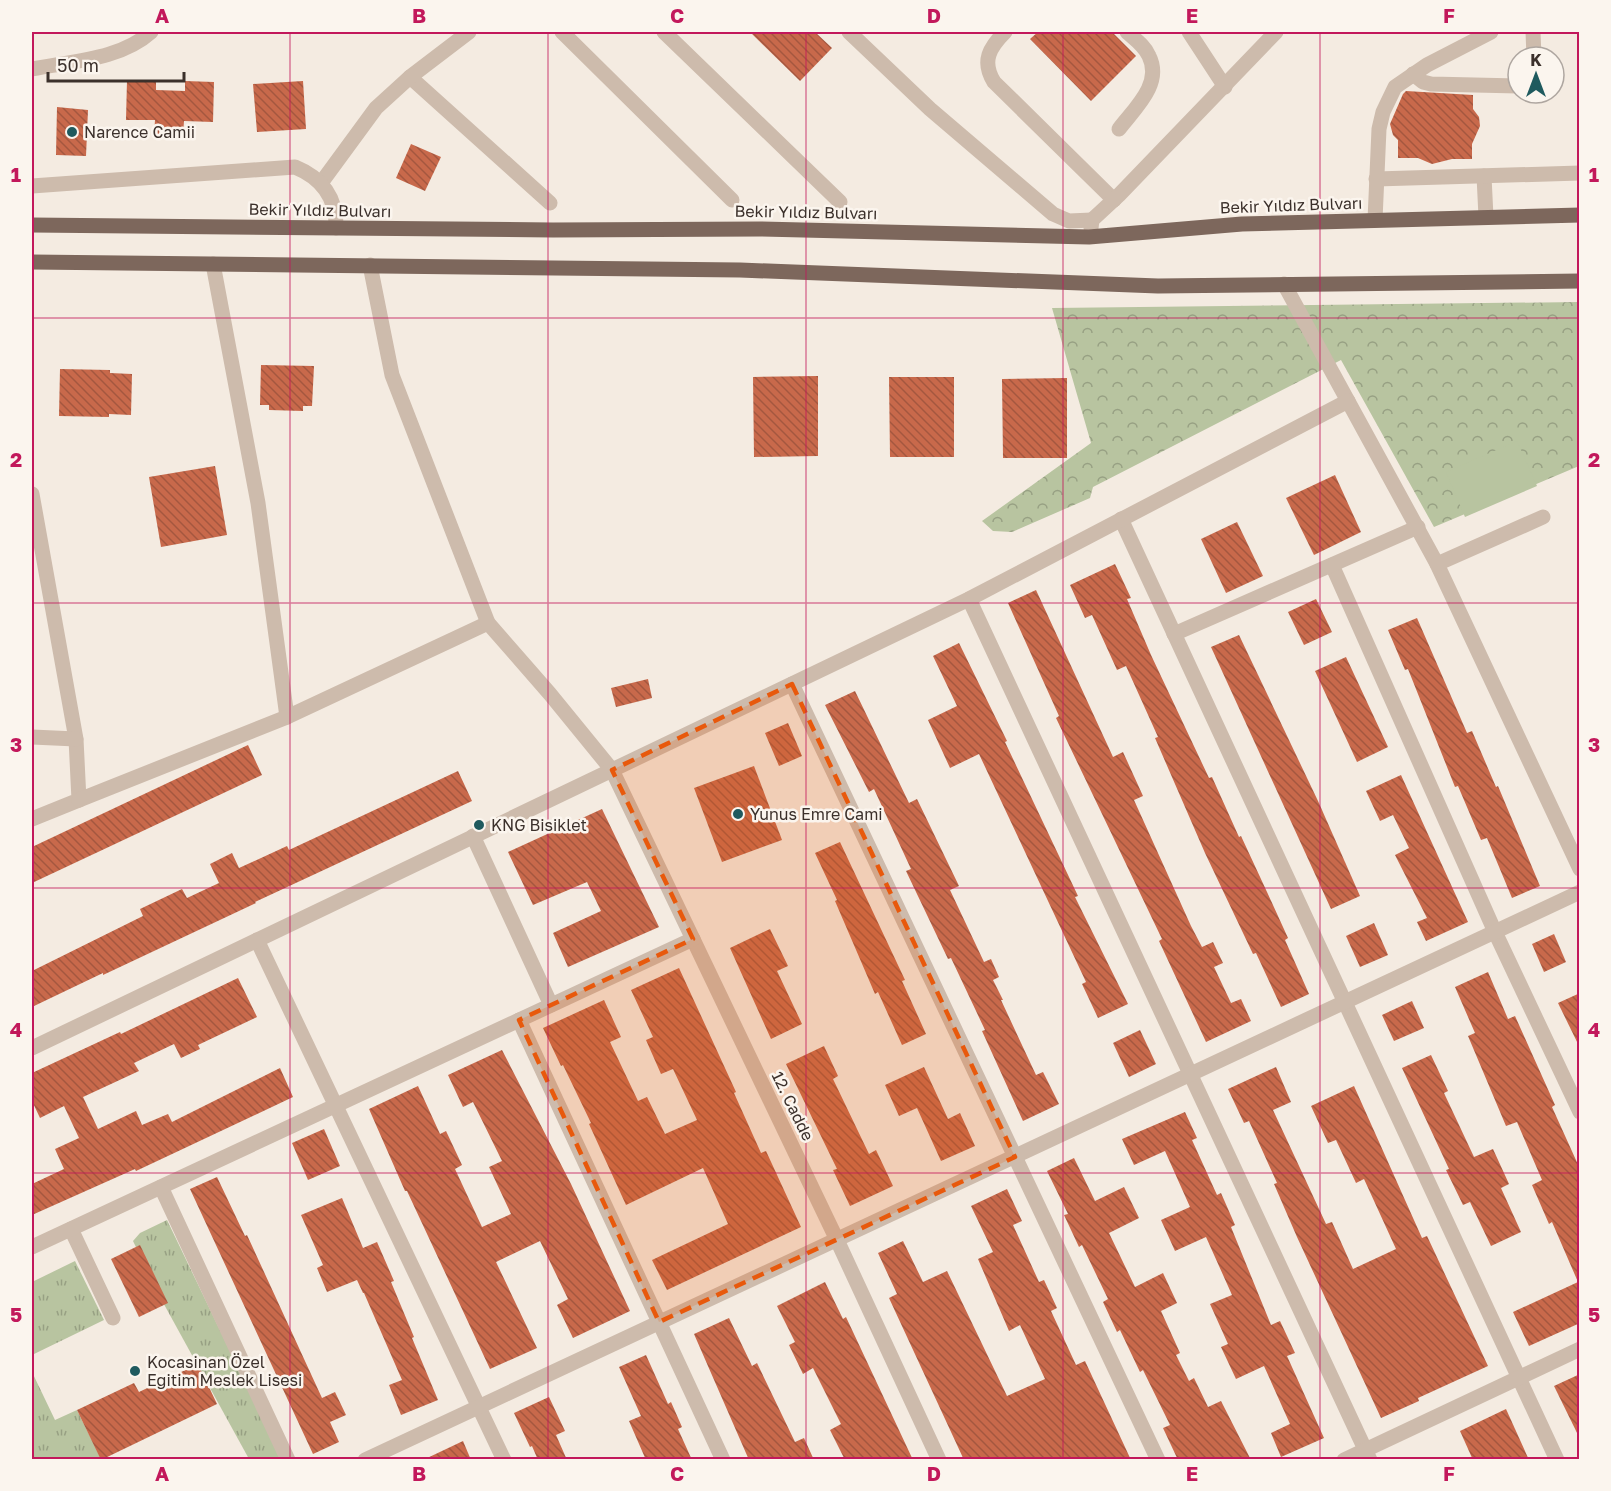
<svg xmlns="http://www.w3.org/2000/svg" width="1611" height="1491" font-family="'Golos Text',sans-serif">
  <style>
    .grass { fill: url(#grass-tufts) }
    .forest { fill: url(#forest-crowns) }
    .pitch { fill: #b8c4a0 }
    .building { fill: url(#building-back-hatch) }
    .lines { fill: none; stroke-linecap: round; stroke-linejoin: round }
    .minor { stroke: #cdbbac; stroke-width: 15 }
    .major { stroke: #7d675c; stroke-width: 15 }
    .marked { fill: #e8590c; fill-opacity: 0.2; stroke: #e8590c; stroke-width: 4.5; stroke-dasharray: 12 8; stroke-linejoin: round }
    .grid { fill: none; stroke: #c2185b; stroke-width: 1.5; stroke-opacity: 0.55 }
    .poi-dot { fill: #1f5a5e; stroke: #fbf5ee; stroke-width: 2 }
    .labels { text-anchor: middle; dominant-baseline: central; stroke-width: 5; stroke-linejoin: round; paint-order: stroke }
    .poi-label { font-size: 16px; fill: #3b302b; stroke: #fbf5ee; text-anchor: start }
    .street-label { font-size: 16px; fill: #3b302b; stroke: #fbf5ee }
    .neatline { fill: none; stroke: #c2185b; stroke-width: 2 }
    .grid-label { font-size: 20px; text-anchor: middle; font-weight: bold; fill: #c2185b }
  </style>
  <defs>
    <pattern id="grass-tufts" width="24" height="20" patternUnits="userSpaceOnUse" patternTransform="scale(1.5)"><rect width="24" height="20" fill="#b8c4a0"/><path d="M3 7l-1-3M5 7V3M7 7l1-3M15 17l-1-3M17 17v-4M19 17l1-3" fill="none" stroke="#97a083"/></pattern>
    <pattern id="forest-crowns" width="20" height="18" patternUnits="userSpaceOnUse" patternTransform="scale(1.5)"><rect width="20" height="18" fill="#b8c4a0"/><path d="M2 6a3 3 0 1 1 6 0M12 15a3 3 0 1 1 6 0" fill="none" stroke="#97a083"/></pattern>
    <pattern id="building-back-hatch" width="6" height="6" patternUnits="userSpaceOnUse" patternTransform="scale(1.5)"><rect width="6" height="6" fill="#c8694b"/><path d="M-1 5l2 2M0 0l6 6M5-1l2 2" fill="none" stroke="#a4573f"/></pattern>
  </defs>
  <rect width="100%" height="100%" fill="#f4ebe1"/>
  <g class="grass">
    <path d="M167,1220L282,1459H249L160,1297L133,1241L140,1233Z"/>
    <path d="M75,1261L104,1320L32,1355V1282Z"/>
    <path d="M32,1372L55,1420L77,1410L101,1459H32Z"/>
  </g>
  <path class="forest" d="M1579,302V466L1434,527L1341,360L1093,487L1090,498L1012,532L993,531L982,521L1091,443L1052,308Z"/>
  <path class="pitch" d="M1517,441L1537,486L1465,517L1446,472Z"/>
  <g class="building">
    <path d="M750,32H815L832,48L800,81Z"/>
    <path d="M1038,32H1112L1136,56L1091,101L1030,39Z"/>
    <path d="M127,80L156,81V90L185,91V81L214,82L213,122L184,121L183,136L154,135L155,120H126Z"/>
    <path d="M303,81L306,129L257,132L253,84Z"/>
    <path d="M1406,91L1473,95V109L1479,117L1480,126L1472,144V159H1452L1432,164L1418,158H1398V140L1393,135L1390,124L1403,94Z"/>
    <path d="M57,107L88,110L86,156L56,155Z"/>
    <path d="M411,144L441,157L425,191L396,178Z"/>
    <path d="M261,365L314,366L312,406H303V411L269,410V405H260Z"/>
    <path d="M60,369L110,370V373L132,374L131,415L109,414V417L59,416Z"/>
    <path d="M818,376V456L754,457L753,377Z"/>
    <path d="M889,377H954V457H890Z"/>
    <path d="M1067,378V458H1003L1002,379Z"/>
    <path d="M215,466L227,535L161,547L149,477Z"/>
    <path d="M1335,475L1361,532L1314,555L1286,498Z"/>
    <path d="M1237,522L1263,576L1226,593L1201,539Z"/>
    <path d="M1115,564L1131,598L1127,599L1151,655L1209,778L1212,777L1239,837L1241,836L1267,892L1288,938L1285,940L1309,994L1281,1007L1256,953L1253,954L1205,853L1155,738L1158,737L1126,666L1117,670L1092,615L1085,618L1070,585Z"/>
    <path d="M1036,590L1113,757L1123,752L1143,796L1134,800L1191,926L1202,947L1213,942L1223,963L1214,967L1231,1003L1241,999L1251,1021L1206,1042L1159,941L1162,939L1056,718L1059,716L1008,603Z"/>
    <path d="M1316,599L1332,632L1304,645L1288,612Z"/>
    <path d="M1417,618L1467,733L1472,731L1496,787L1498,786L1540,886L1512,898L1487,838L1481,840L1458,786L1455,787L1408,669L1405,670L1388,630Z"/>
    <path d="M1239,635L1318,801L1360,896L1331,909L1211,647Z"/>
    <path d="M959,643L1007,741L1005,742L1078,896L1075,897L1128,1004L1098,1018L1082,984L1086,982L979,754L950,768L928,720L957,706L933,656Z"/>
    <path d="M1346,657L1388,747L1357,762L1315,671Z"/>
    <path d="M648,679L652,698L616,707L611,688Z"/>
    <path d="M855,691L909,803L917,799L959,886L950,890L984,962L991,959L999,977L993,980L1003,1000H1001L1036,1075L1043,1072L1059,1104L1023,1121L982,1031L985,1030L951,958L948,959L906,871L911,869L874,789L869,792L825,705Z"/>
    <path d="M788,723L802,756L779,766L765,733Z"/>
    <path d="M248,745L262,775L32,883V847Z"/>
    <path d="M754,766L782,840L722,862L694,788Z"/>
    <path d="M458,771L472,801L255,902L256,903L103,975V973L32,1007V971L143,916L140,909L182,889L187,898L219,883L210,864L232,853L239,868L287,846L289,850Z"/>
    <path d="M1401,775L1468,922L1426,941L1417,922L1427,918L1395,855L1409,848L1393,815L1380,821L1366,791Z"/>
    <path d="M602,809L659,927L568,967L553,933L601,911L587,882L533,905L508,852Z"/>
    <path d="M840,842L905,980L902,981L926,1034L902,1045L878,992L875,994L835,901L837,900L815,853Z"/>
    <path d="M1374,923L1388,955L1360,967L1346,936Z"/>
    <path d="M770,929L788,966L777,971L802,1024L771,1039L730,948Z"/>
    <path d="M1554,934L1566,962L1544,972L1532,944Z"/>
    <path d="M679,968L736,1092L734,1093L761,1153L766,1151L801,1227L667,1290L652,1260L728,1224L703,1168L626,1205L589,1124L591,1123L563,1065L561,1066L543,1028L604,1000L621,1037L610,1042L638,1101L647,1097L665,1134L697,1120L673,1069L661,1074L646,1040L653,1037L631,990Z"/>
    <path d="M1488,972L1508,1019L1515,1016L1555,1105L1552,1107L1580,1169V1323L1529,1346L1513,1312L1578,1282L1552,1222L1549,1224L1532,1185L1542,1180L1517,1122L1506,1126L1468,1036L1475,1033L1455,987Z"/>
    <path d="M238,978L257,1017L198,1045L200,1049L181,1058L174,1044L134,1063L139,1071L83,1097L98,1129L136,1111L142,1125L168,1114L172,1122L280,1068L293,1097L136,1171L135,1169L32,1215V1184L64,1169L55,1149L79,1138L64,1106L40,1118L32,1101V1073L120,1032L121,1034Z"/>
    <path d="M1580,993V1048L1558,1003Z"/>
    <path d="M1412,1001L1424,1028L1394,1041L1382,1015Z"/>
    <path d="M1140,1030L1156,1064L1129,1077L1113,1043Z"/>
    <path d="M824,1046L838,1076L833,1079L869,1154L876,1150L893,1186L850,1206L833,1170L837,1169L786,1064Z"/>
    <path d="M502,1050L571,1184L630,1311L573,1338L557,1305L568,1299L540,1241L496,1262L537,1348L490,1369L407,1191H405L369,1109L418,1086L440,1134L446,1131L462,1165L455,1169L482,1227L511,1214L489,1167L502,1161L473,1102L463,1107L448,1075Z"/>
    <path d="M1431,1055L1448,1091L1444,1093L1474,1157L1493,1149L1509,1184L1501,1188L1521,1232L1491,1246L1470,1202L1463,1205L1446,1170L1449,1169L1402,1068Z"/>
    <path d="M924,1067L948,1119L960,1113L975,1146L941,1161L917,1108L899,1116L885,1085Z"/>
    <path d="M1276,1067L1291,1102L1273,1110L1326,1224L1332,1222L1353,1269L1396,1249L1364,1179L1356,1183L1336,1140L1328,1143L1311,1106L1354,1086L1422,1238L1427,1236L1488,1366L1418,1398L1419,1401L1381,1418L1297,1237L1274,1184L1277,1183L1249,1121L1244,1123L1228,1089Z"/>
    <path d="M1185,1112L1197,1138L1192,1140L1217,1195L1221,1193L1235,1225L1231,1227L1271,1325L1280,1321L1295,1353L1287,1356L1324,1438L1281,1457L1271,1433L1290,1424L1264,1366L1236,1379L1221,1347L1228,1344L1210,1304L1232,1295L1206,1237L1175,1251L1161,1220L1190,1207L1165,1151L1134,1165L1122,1139Z"/>
    <path d="M324,1129L340,1166L308,1180L292,1143Z"/>
    <path d="M1074,1158L1095,1201L1124,1187L1139,1218L1109,1233L1135,1287L1163,1273L1177,1303L1161,1311L1180,1353L1176,1355L1189,1381L1194,1378L1208,1407L1221,1401L1251,1460H1178L1163,1428L1170,1425L1143,1370L1140,1372L1120,1330L1117,1332L1103,1302L1108,1299L1082,1245L1079,1247L1064,1215L1068,1214L1047,1171Z"/>
    <path d="M217,1177L245,1236L247,1235L322,1398L335,1392L346,1415L330,1422L339,1442L313,1454L190,1189Z"/>
    <path d="M1007,1189L1022,1221L1013,1225L1039,1282L1044,1280L1057,1308L1051,1311L1076,1365L1085,1361L1131,1460H964L889,1298L897,1294L878,1253L903,1241L923,1282L947,1271L1007,1396L1045,1379L1020,1325L1009,1331L978,1259L993,1252L971,1206Z"/>
    <path d="M342,1198L363,1248L377,1242L394,1281L391,1282L414,1337L412,1338L438,1400L401,1415L389,1385L402,1380L364,1293H363L357,1280L327,1292L317,1268L323,1265L301,1215Z"/>
    <path d="M140,1245L168,1303L139,1317L111,1259Z"/>
    <path d="M825,1282L843,1319L846,1317L913,1460H845L830,1430L841,1424L813,1368L803,1374L789,1345L795,1342L777,1306Z"/>
    <path d="M729,1318L752,1366L757,1363L795,1442L804,1438L814,1460H749L694,1334Z"/>
    <path d="M646,1355L668,1404L671,1402L682,1427L678,1429L692,1460H646L629,1421L641,1416L619,1367Z"/>
    <path d="M198,1364L217,1404L101,1460L77,1410L134,1383L139,1392Z"/>
    <path d="M1580,1374V1439L1554,1386Z"/>
    <path d="M549,1397L565,1431L556,1435L567,1460H538L532,1446L530,1447L514,1413Z"/>
    <path d="M1506,1409L1529,1460H1473L1460,1431Z"/>
    <path d="M463,1441L471,1460H423Z"/>
  </g>
  <g class="lines">
    <g class="minor">
      <path d="M562,32L732,200"/>
      <path d="M664,32L840,202"/>
      <path d="M849,32L930,109L1053,214L1069,221L1092,220"/>
      <path d="M1005,32C990,47 981,61 994,82L1114,200"/>
      <path d="M1189,32L1225,87"/>
      <path d="M1533,32L1534,57"/>
      <path d="M32,69C71,61 120,60 151,32"/>
      <path d="M1413,74L1423,82L1431,84L1518,86"/>
      <path d="M410,77L550,203"/>
      <path d="M1119,129C1134,109 1163,84 1149,56C1145,46 1135,39 1127,32"/>
      <path d="M1484,176L1486,217"/>
      <path d="M1376,179L1580,173"/>
      <path d="M321,183L376,108L410,77L469,32"/>
      <path d="M32,186L295,167C322,178 337,198 336,228"/>
      <path d="M1375,220L1379,129L1383,112L1395,87L1427,65L1491,32"/>
      <path d="M1091,228L1092,220L1119,195L1276,32"/>
      <path d="M213,264L258,503L287,717L488,623L550,694L612,770L837,1240L939,1460"/>
      <path d="M370,265L392,375L488,623"/>
      <path d="M1284,284L1437,564L1580,869"/>
      <path d="M32,494L76,739L79,800L32,819"/>
      <path d="M1121,519L1557,1460"/>
      <path d="M1437,564L1543,517"/>
      <path d="M1332,565L1495,932L1580,1112"/>
      <path d="M969,599L1370,1460"/>
      <path d="M1174,634L1418,527"/>
      <path d="M792,684L1158,1460"/>
      <path d="M32,737L76,739"/>
      <path d="M79,800L287,717"/>
      <path d="M473,836L551,1005"/>
      <path d="M257,940L504,1460"/>
      <path d="M519,1020L723,1460"/>
      <path d="M32,1048L969,599L1348,401"/>
      <path d="M161,1187L288,1460"/>
      <path d="M71,1229L113,1318"/>
      <path d="M32,1247L693,939"/>
      <path d="M365,1460L1580,892"/>
      <path d="M1344,1460L1580,1349"/>
    </g>
    <g class="major">
      <path d="M32,225L553,230L761,229L1089,237L1242,224L1580,215"/>
      <path d="M32,262L740,270L1158,286L1580,281"/>
    </g>
  </g>
  <path class="marked" d="M792,684L1015,1157L659,1322L519,1020L693,939L612,770Z"/>
  <path class="grid" d="M290,32V1460M548,32V1460M806,32V1460M1063,32V1460M1320,32V1460M32,318H1580M32,603H1580M32,888H1580M32,1173H1580"/>
  <g class="poi-dot">
    <circle cx="72" cy="132" r="6"/>
    <circle cx="738" cy="814" r="6"/>
    <circle cx="479" cy="825" r="6"/>
    <circle cx="135" cy="1371" r="6"/>
  </g>
  <g class="labels">
    <g class="poi-label">
      <text x="84" y="132">Narence Camii</text>
      <text x="750" y="814">Yunus Emre Cami</text>
      <text x="491" y="825">KNG Bisiklet</text>
      <text x="147" y="1362">Kocasinan Özel<tspan x="147" dy="18">Eğitim Meslek Lisesi</tspan></text>
    </g>
    <g class="street-label">
      <text transform="translate(1291 205) rotate(-2)">Bekir Yıldız Bulvarı</text>
      <text transform="translate(320 210) rotate(1)">Bekir Yıldız Bulvarı</text>
      <text transform="translate(806 212) rotate(1)">Bekir Yıldız Bulvarı</text>
      <text transform="translate(793 1106) rotate(64)">12. Cadde</text>
    </g>
  </g>
  <rect width="1611" height="1491" fill="none" stroke="#fbf5ee" stroke-width="66"/>
  <g transform="translate(1536 75)"><circle r="28" fill="#fbf5ee" stroke="#aea6a0" stroke-width="1.5"/>
  <path d="M0-4.5L10 22L0 15L-10 22Z" fill="#1f5a5e"/>
  <text y="-9" font-size="16" font-weight="bold" text-anchor="middle" fill="#3b302b">K</text>
  </g>
  <path d="M48 72v9h136v-9" fill="none" stroke="#3b302b" stroke-width="3"/>
  <text x="57" y="72" font-size="18" fill="#3b302b" stroke="#fbf5ee" stroke-width="4.5" paint-order="stroke">50 m</text>
  <rect x="33" y="33" width="1545" height="1425" class="neatline"/>
  <g class="grid-label">
    <text x="162" y="23">A</text>
    <text x="419" y="23">B</text>
    <text x="677" y="23">C</text>
    <text x="934" y="23">D</text>
    <text x="1192" y="23">E</text>
    <text x="1449" y="23">F</text>
    <text x="16" y="182">1</text>
    <text x="1594" y="182">1</text>
    <text x="16" y="467">2</text>
    <text x="1594" y="467">2</text>
    <text x="16" y="752">3</text>
    <text x="1594" y="752">3</text>
    <text x="16" y="1037">4</text>
    <text x="1594" y="1037">4</text>
    <text x="16" y="1322">5</text>
    <text x="1594" y="1322">5</text>
    <text x="162" y="1481">A</text>
    <text x="419" y="1481">B</text>
    <text x="677" y="1481">C</text>
    <text x="934" y="1481">D</text>
    <text x="1192" y="1481">E</text>
    <text x="1449" y="1481">F</text>
  </g>
</svg>
